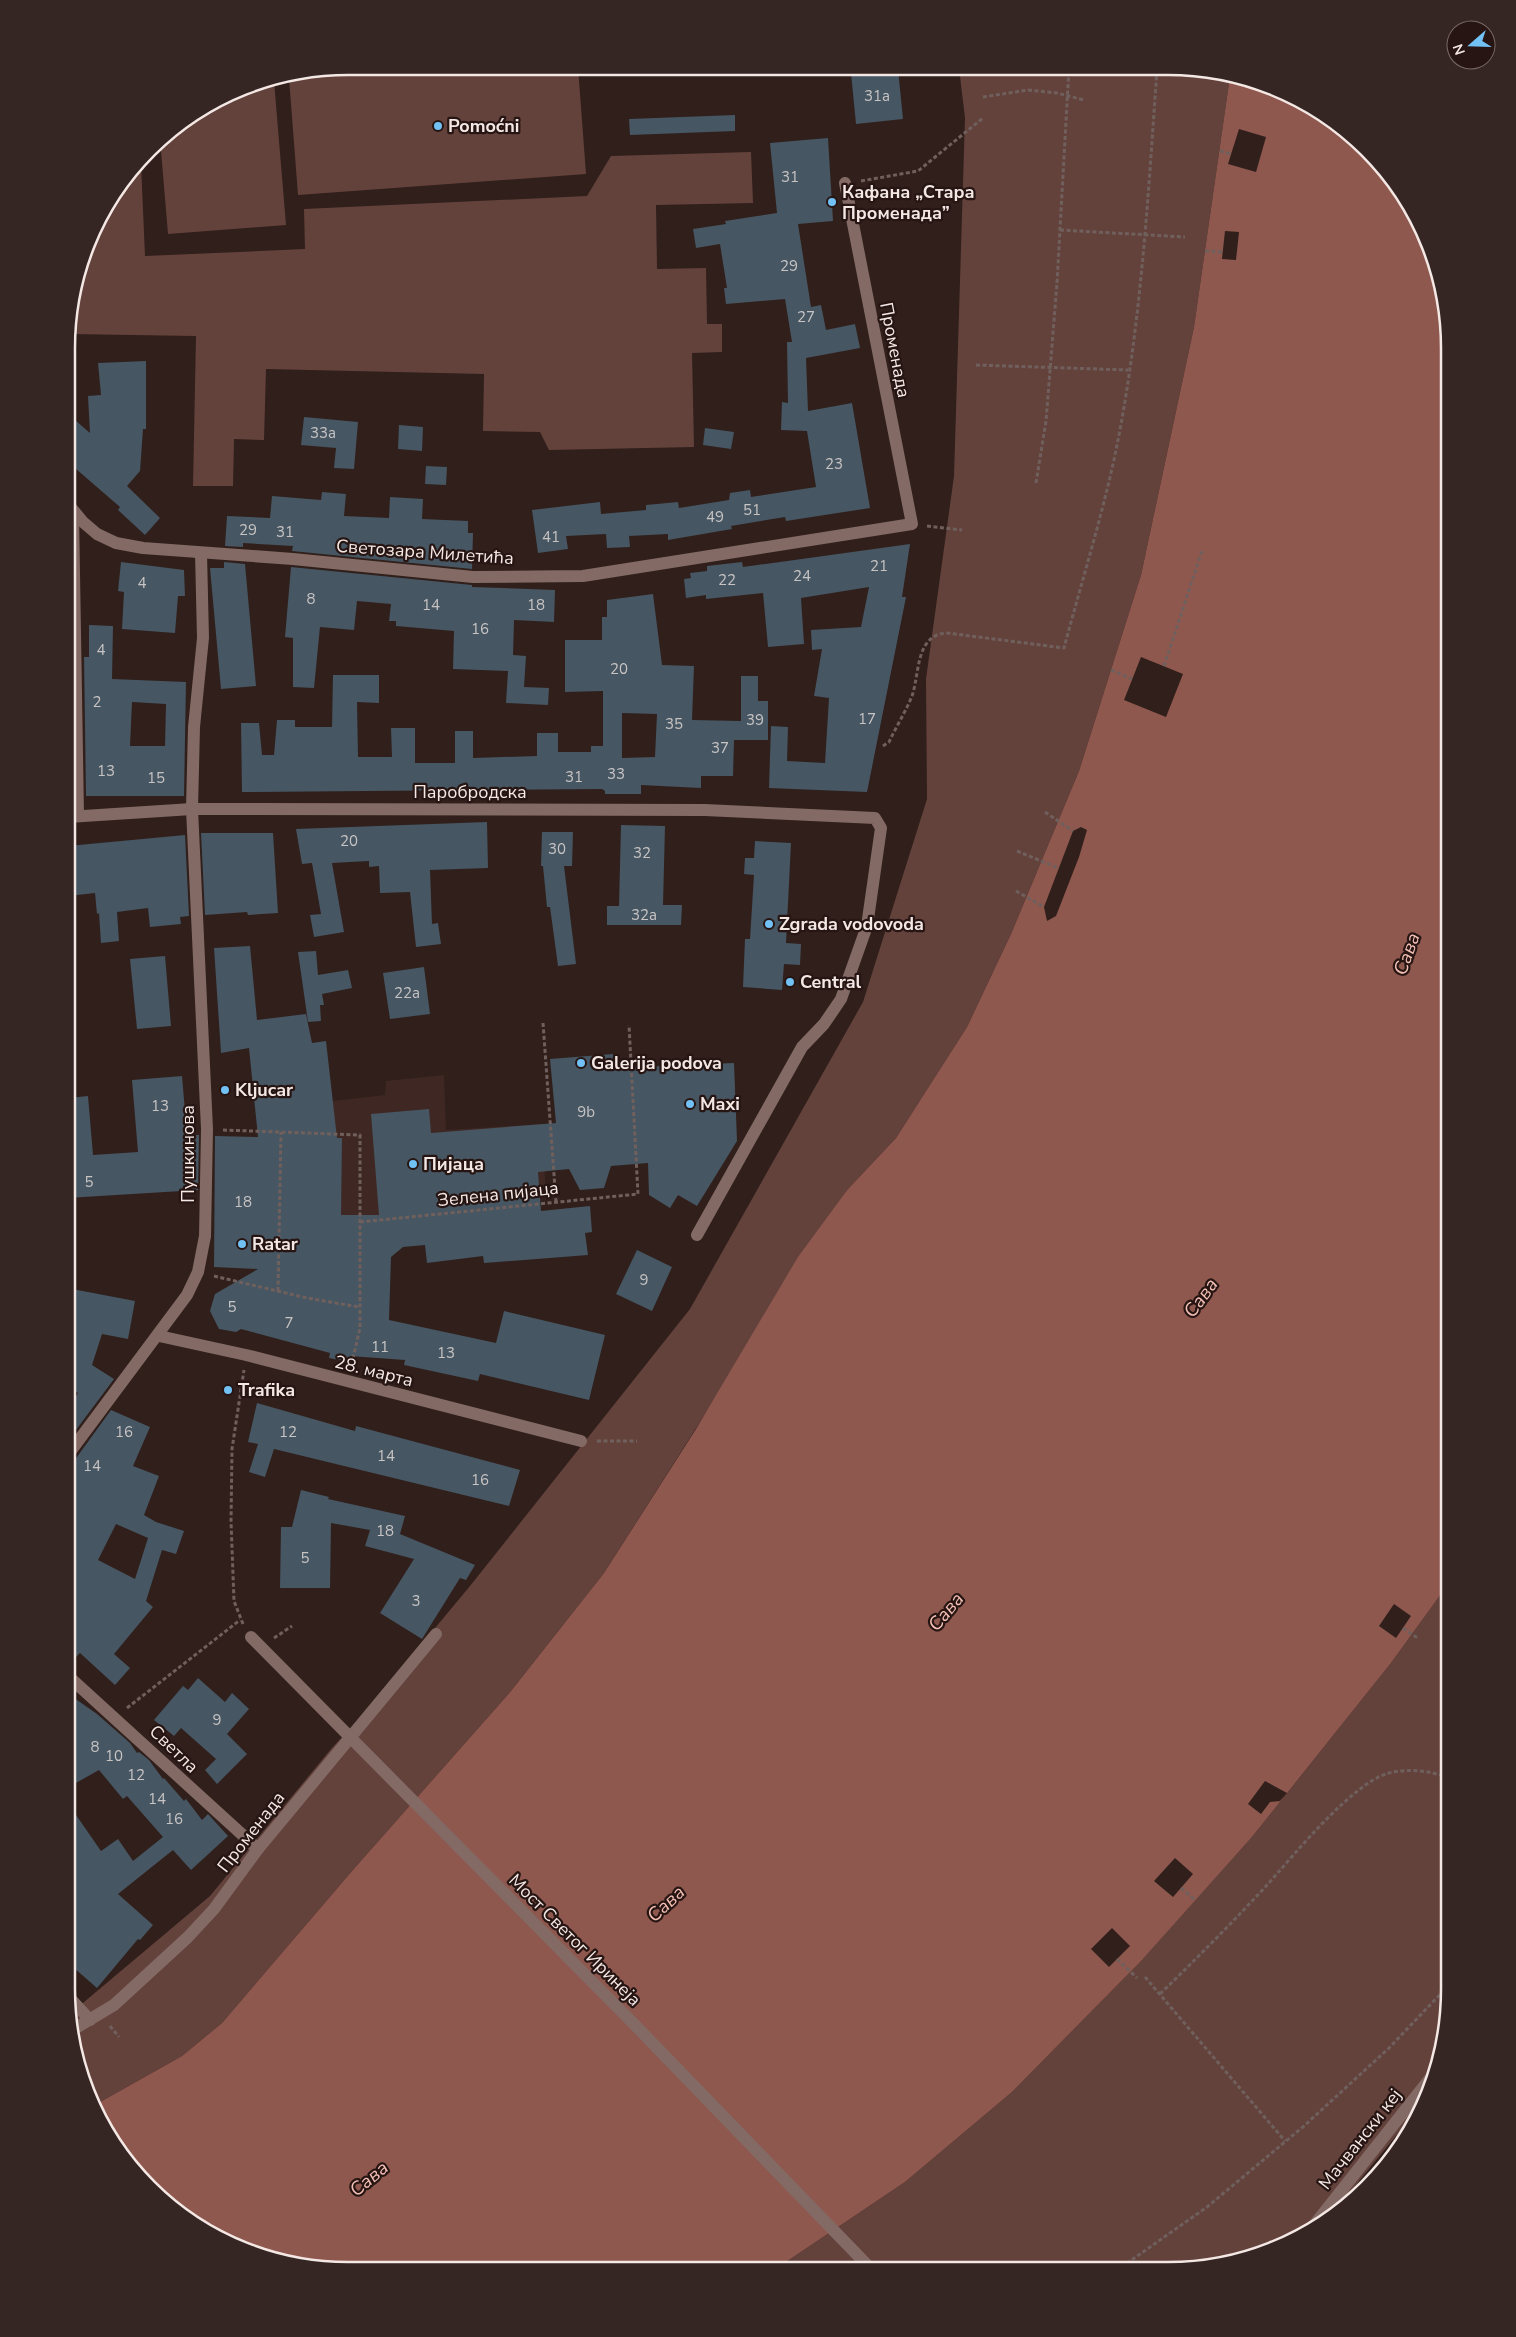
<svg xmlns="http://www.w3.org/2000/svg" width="1516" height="2337" font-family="'Nunito Sans',sans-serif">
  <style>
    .built { fill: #3f2823 }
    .green { fill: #64423c }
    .water { fill: #8e584e }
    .pier { fill: #301f1b }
    .building { fill: #465662; fill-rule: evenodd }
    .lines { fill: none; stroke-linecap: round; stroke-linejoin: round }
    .path { stroke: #70605d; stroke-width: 3; stroke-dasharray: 4 2.5; stroke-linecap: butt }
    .minor { stroke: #836a65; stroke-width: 12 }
    .minor-bridge { stroke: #836a65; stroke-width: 12 }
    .poi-dot { fill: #72c1f5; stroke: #261512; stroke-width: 2 }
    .labels { text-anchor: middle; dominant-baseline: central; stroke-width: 4.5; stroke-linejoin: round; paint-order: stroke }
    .number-label { font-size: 15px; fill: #c8c4c4 }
    .poi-label { font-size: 18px; font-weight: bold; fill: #f4e8e5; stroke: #261512; text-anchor: start }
    .street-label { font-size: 18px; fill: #f4e8e5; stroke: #261512 }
    .water-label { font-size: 19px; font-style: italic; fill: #f5c1b6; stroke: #261512 }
    .rim { fill: none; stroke: #f4e8e5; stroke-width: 2.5 }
  </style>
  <rect width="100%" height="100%" fill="#301f1b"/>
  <path class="built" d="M444,1075L446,1130L542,1124L546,1197L360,1217L359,1298L267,1119L332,1101L385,1095L386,1081Z"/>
  <g class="green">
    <path d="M348,66L578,67L586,174L298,195L289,78Z"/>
    <path d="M959,68L1205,69L1230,76L1194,327L1141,575L1079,771L1011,934L967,1027L896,1138L848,1189L604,1573L511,1691L352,1871L222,2023L182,2056L93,2106L88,2097L71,2013L210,1896L331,1749L366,1711L470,1586L690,1309L863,1002L927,799L926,679L954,476L965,118Z"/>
    <path d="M274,81L286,225L168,234L160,139L241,88Z"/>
    <path d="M751,152L753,203L656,205L657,269L706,268L707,324H722V352L692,353L694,447L549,450L540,432L483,431L484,374L266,369L264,440L234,439L233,486H193L196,336L69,334V312L95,223L141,164L145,256L305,249L304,209L587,196L611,156Z"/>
    <path d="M1449,1583V2008L1435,2080L1421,2105L1328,2219L1276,2249L1168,2271L774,2270L905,2182L1012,2092L1130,1972L1252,1837L1391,1663Z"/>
  </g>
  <path class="water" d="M1230,76L1276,88L1340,125L1392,177L1428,240L1450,348L1449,1583L1391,1663L1252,1837L1140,1962L1012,2092L905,2182L774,2270L312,2268L241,2249L177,2213L125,2161L93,2106L182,2056L222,2023L352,1871L511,1691L604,1573L696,1429L798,1257L848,1189L896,1138L967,1027L1011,934L1079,771L1141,575L1194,327Z"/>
  <g class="pier">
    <path d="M1239,129L1266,137L1256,172L1228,164Z"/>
    <path d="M1225,231L1239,232L1236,260L1222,259Z"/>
    <path d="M1141,657L1183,674L1166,717L1124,700Z"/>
    <path d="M1081,827L1087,830L1079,857L1056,916L1047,921L1044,907L1073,831Z"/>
    <path d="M1394,1604L1411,1616L1396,1638L1379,1626Z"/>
    <path d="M1265,1781L1287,1793L1280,1801L1270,1802L1261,1814L1248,1804Z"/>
    <path d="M1175,1858L1193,1874L1173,1897L1154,1881Z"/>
    <path d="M1112,1928L1130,1946L1109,1967L1091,1949Z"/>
  </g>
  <g class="building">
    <path d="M898,69L903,119L856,124L851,73Z"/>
    <path d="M735,115V131L630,135L629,119Z"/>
    <path d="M828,138L833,221L798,224L811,307L821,305L826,330L855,324L860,348L806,358L808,411L852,403L870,508L786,521L785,517L731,526L732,529L668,540V534L629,536L630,547L607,548L606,534L566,536L568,549L538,553L532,510L600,502L601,514L646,510V505L678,502L679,508L729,500L730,493L750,490L751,497L816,487L807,431L781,430L782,402L788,403L787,342H792L785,299L726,304L724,288H727L720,244L696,248L693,229L726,224L725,221L777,213L770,143Z"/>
    <path d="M146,361V429H143L140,471L127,486L160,518L145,535L118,510L120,507L68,462V414L90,433L88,396L101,395L98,363Z"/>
    <path d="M304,417L358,422L354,469L334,468L336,448L301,445Z"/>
    <path d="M399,425L423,427L422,451L398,449Z"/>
    <path d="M705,428L734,432L731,449L703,445Z"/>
    <path d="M426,466L447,467L446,485L425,484Z"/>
    <path d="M322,492L346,494L344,516L389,518L390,497L423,499L422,519L468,521V533H473L472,569L292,551L293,546L243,543V547L225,546L227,516L270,518L272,496L321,500Z"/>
    <path d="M910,544L902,597H906L867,792L769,788L771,726L788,727L787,761L825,763L829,698L814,696L822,649L812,650L811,630L861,627L869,587L801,598L804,644L768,647L763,593L706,599V595L686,598L684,579L691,578L690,573L707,571V566L742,562L743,567Z"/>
    <path d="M121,562L184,570L185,596H178L175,633L122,629L124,592L118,591Z"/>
    <path d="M224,562L245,564L256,686L221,689L210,568H224Z"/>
    <path d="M291,567L472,585V587L555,590L554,622L514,620L513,655L526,656L524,687L549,688L548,705L506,703L508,671L453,669L454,631L396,626V621H389L391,604L357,601L354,630L320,627L314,688L293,687V638L285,637Z"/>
    <path d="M653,594L662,665L694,666L692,720L741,721V676H758V701H768V740H734L733,776H701V788L641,785V794H605V791L602,789L242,792L241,723H259L262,755H274L277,720H295V727H332L333,675H379V703L357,702L358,757H392L391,728H415V763H455V731H473V758L537,756V733H558V752H591V746H603V691L565,692V640H602V617H607V600ZM622,713L657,714L655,757L622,758Z"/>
    <path d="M89,625L113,626L112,679L186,682L184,796H86L84,657H89ZM132,702L166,704L165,746H130Z"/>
    <path d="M68,706L70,796H68Z"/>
    <path d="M487,822L488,868L430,870L432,924L438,923L441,944L416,947L410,892L380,893L379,866L369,867V861L332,863L344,932L314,937L310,915L321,914L312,863L302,864L296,829Z"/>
    <path d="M621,825L665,826L663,905H682L681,925H607V906H619Z"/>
    <path d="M542,832H573L572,866H564L576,964L558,966L550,907H547L543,866H541Z"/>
    <path d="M201,833H273L278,913L248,915L247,912L205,915Z"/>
    <path d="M185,835L189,916L180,917L181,924L150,927L148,908L117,912L119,941L101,943L99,913L97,914L95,893L68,896V846Z"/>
    <path d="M755,841L791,843L786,943L801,944L800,965L784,964L782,990L743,987L745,939H750L754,875L744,874L745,858H754Z"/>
    <path d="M250,946L257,1020L306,1014L312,1043L326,1041L337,1138H342L341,1215H379L371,1114L429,1109L431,1133L556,1123L550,1059L613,1054L614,1068L734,1063L737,1141L697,1206L678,1195L670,1208L649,1195L648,1163L611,1166L604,1188L580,1190L569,1169L538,1172L541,1211L590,1206L592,1232L585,1233L588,1255L484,1263L483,1256L427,1263L425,1245L403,1247L391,1257L389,1320L496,1343L504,1311L605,1335L589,1400L480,1374L478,1381L404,1365L405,1360L350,1356L349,1362L329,1358L330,1353L241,1329L236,1332L219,1329L210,1311L215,1294L258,1269L214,1267L215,1136L258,1137L249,1048L221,1053L214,948Z"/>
    <path d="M316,951L318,975L348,970L352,988L322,994L324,1005H320L321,1021L308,1022L298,952Z"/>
    <path d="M165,956L171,1026L137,1029L130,959Z"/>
    <path d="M424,967L430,1014L390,1019L383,973Z"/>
    <path d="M182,1076L187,1135H199L198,1190L67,1198L68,1098L88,1096L93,1155L138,1152L132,1080Z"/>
    <path d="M637,1250L672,1267L652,1311L616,1294Z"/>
    <path d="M67,1288L135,1301L128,1339L102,1334L92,1365L114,1379L67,1442V1410L78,1393L67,1385V1363L73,1329L67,1328Z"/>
    <path d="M257,1403L355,1431L356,1426L520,1470L509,1506L274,1449L265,1477L249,1472L258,1444L248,1442Z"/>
    <path d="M111,1410L150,1427L133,1466L159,1476L144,1515L156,1522L184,1531L176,1554L162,1550L146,1601L153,1607L114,1654L130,1668L115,1685L80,1653L76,1657L67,1650V1464L74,1461ZM116,1524L148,1538L135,1579L98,1560Z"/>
    <path d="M301,1490L329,1497L328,1499L405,1516L400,1534L475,1565L466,1580L460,1578L422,1639L380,1613L414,1559L365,1546L370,1530L331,1523L330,1588H280L281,1527H292Z"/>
    <path d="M198,1678L225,1702L232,1693L249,1709L227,1734L247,1754L217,1784L205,1770L216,1759L181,1728L174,1736L154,1720L183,1686L188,1690Z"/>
    <path d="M67,1693L97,1714L130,1743L137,1753L139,1752L149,1760L163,1779L164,1778L184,1801L186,1799L202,1820L208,1814L228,1836L191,1870L173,1850L118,1894L153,1925L140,1940L138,1939L97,1988L66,1961L67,1802L101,1851L118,1839L133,1861L163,1837L127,1796L123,1799L99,1770L67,1788Z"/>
  </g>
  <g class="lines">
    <g class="path">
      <path d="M983,97L1028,90L1057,93L1084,100"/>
      <path d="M1220,151L1231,154"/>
      <path d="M861,181L918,171L983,118"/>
      <path d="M1060,230L1185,237"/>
      <path d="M1205,251L1223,252"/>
      <path d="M976,365L1128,370"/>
      <path d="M1036,483L1046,421L1057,283L1069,68"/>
      <path d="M927,526L962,530"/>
      <path d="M1164,666L1202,551"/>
      <path d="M1111,670L1132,679"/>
      <path d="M883,746L889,742C896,727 906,711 912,696C920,673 915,635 947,633L1064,648C1081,584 1101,520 1115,455C1141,329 1148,197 1157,69"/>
      <path d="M1045,812L1073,831"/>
      <path d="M1017,851L1058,868"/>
      <path d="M1016,891L1044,907"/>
      <path d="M543,1023L556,1202"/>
      <path d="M223,1130L360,1135V1328L351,1367"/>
      <path d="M360,1222L638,1194L629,1025"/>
      <path d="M214,1276L307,1298L359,1307"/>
      <path d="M278,1291L281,1132"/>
      <path d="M597,1441H637"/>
      <path d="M243,1624L234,1601L231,1521L232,1449L244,1370"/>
      <path d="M1403,1628L1419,1639"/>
      <path d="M274,1638L292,1626"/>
      <path d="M127,1708L240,1620"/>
      <path d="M1181,1888L1195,1900"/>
      <path d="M1117,1959L1137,1978"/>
      <path d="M1145,1977L1285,2141"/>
      <path d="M1160,1994C1197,1958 1233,1922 1267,1885C1294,1855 1352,1783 1389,1773C1408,1768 1432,1771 1449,1778"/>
      <path d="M110,2026L119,2037"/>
      <path d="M1116,2271L1207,2207L1304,2126L1389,2048L1449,1985"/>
    </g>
    <g class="minor">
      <path d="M68,504L83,522L97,534L116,543L143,548L293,559L473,577L583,576L912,524L845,183"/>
      <path d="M73,512L78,815"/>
      <path d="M68,817L192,809L705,810L875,818L881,828L867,926L841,999L824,1024L802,1047L697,1235"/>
      <path d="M159,1336L246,1355L581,1441"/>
      <path d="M67,1456L187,1295L198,1272L205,1236L207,1129L192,809L194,727L203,638L201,553"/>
      <path d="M67,1675L258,1849"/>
      <path d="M68,1996L90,2020"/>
      <path d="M74,2029L114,2005L188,1937L214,1909L258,1849L436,1634"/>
      <path d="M1311,2229L1436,2071"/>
    </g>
    <path class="minor-bridge" d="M251,1637L633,2023L872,2270"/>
  </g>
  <g class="poi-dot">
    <circle cx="438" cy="126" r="5"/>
    <circle cx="832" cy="202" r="5"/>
    <circle cx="769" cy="924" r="5"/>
    <circle cx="790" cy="982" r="5"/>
    <circle cx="581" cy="1063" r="5"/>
    <circle cx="225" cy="1090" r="5"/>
    <circle cx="690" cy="1104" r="5"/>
    <circle cx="413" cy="1164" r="5"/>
    <circle cx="242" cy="1244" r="5"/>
    <circle cx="228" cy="1390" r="5"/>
  </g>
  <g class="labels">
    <g class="number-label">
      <text x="877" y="96">31a</text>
      <text x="790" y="177">31</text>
      <text x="789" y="266">29</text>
      <text x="806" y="317">27</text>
      <text x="323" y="433">33a</text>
      <text x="834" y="464">23</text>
      <text x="752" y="510">51</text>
      <text x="715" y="517">49</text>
      <text x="248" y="530">29</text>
      <text x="285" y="532">31</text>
      <text x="551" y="537">41</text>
      <text x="879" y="566">21</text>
      <text x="802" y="576">24</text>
      <text x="727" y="580">22</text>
      <text x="142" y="583">4</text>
      <text x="311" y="599">8</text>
      <text x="431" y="605">14</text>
      <text x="536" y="605">18</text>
      <text x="480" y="629">16</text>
      <text x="101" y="650">4</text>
      <text x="619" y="669">20</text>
      <text x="97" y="702">2</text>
      <text x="867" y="719">17</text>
      <text x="755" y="720">39</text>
      <text x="674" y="724">35</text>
      <text x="720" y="748">37</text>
      <text x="106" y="771">13</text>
      <text x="616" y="774">33</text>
      <text x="574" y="777">31</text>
      <text x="156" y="778">15</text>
      <text x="349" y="841">20</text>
      <text x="557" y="849">30</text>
      <text x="642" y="853">32</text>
      <text x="644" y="915">32a</text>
      <text x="407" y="993">22a</text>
      <text x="160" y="1106">13</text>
      <text x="586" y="1112">9b</text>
      <text x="89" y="1182">5</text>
      <text x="243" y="1202">18</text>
      <text x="644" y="1280">9</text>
      <text x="232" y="1307">5</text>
      <text x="289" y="1323">7</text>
      <text x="380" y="1347">11</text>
      <text x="446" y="1353">13</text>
      <text x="124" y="1432">16</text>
      <text x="288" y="1432">12</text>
      <text x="386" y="1456">14</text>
      <text x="92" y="1466">14</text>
      <text x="480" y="1480">16</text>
      <text x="385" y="1531">18</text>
      <text x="305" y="1558">5</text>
      <text x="416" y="1601">3</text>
      <text x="217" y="1720">9</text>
      <text x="95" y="1747">8</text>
      <text x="114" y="1756">10</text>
      <text x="136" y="1775">12</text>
      <text x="157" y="1799">14</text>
      <text x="174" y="1819">16</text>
    </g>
    <g class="poi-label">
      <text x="448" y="126">Pomoćni</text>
      <text x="842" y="192">Кафана „Стара<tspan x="842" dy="21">Променада”</tspan></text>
      <text x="779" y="924">Zgrada vodovoda</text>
      <text x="800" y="982">Central</text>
      <text x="591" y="1063">Galerija podova</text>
      <text x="235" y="1090">Kljucar</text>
      <text x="700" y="1104">Maxi</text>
      <text x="423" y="1164">Пијаца</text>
      <text x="252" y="1244">Ratar</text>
      <text x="238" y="1390">Trafika</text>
    </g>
    <g class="street-label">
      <text transform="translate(895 350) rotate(79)">Променада</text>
      <text transform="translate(425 552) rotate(4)">Светозара Милетића</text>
      <text x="470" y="792">Паробродска</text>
      <text transform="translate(188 1154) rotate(-90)">Пушкинова</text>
      <text transform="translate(498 1194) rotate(-6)">Зелена пијаца</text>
      <text transform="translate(374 1371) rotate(14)">28. марта</text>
      <text transform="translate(174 1749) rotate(44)">Светла</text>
      <text transform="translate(251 1832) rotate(-52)">Променада</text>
      <text transform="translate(575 1940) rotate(45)">Мост Светог Иринеја</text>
      <text transform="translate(1360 2139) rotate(-52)">Мачвански кеј</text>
    </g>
    <g class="water-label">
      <text transform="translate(1407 954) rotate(-70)">Сава</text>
      <text transform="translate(1201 1298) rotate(-54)">Сава</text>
      <text transform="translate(946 1612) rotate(-50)">Сава</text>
      <text transform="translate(666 1904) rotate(-43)">Сава</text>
      <text transform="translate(369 2179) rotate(-40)">Сава</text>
    </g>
  </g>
  <path d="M0 0H1516V2337H0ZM348 75H1168A273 273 0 0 1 1441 348V1989A273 273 0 0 1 1168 2262H348A273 273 0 0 1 75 1989V348A273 273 0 0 1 348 75Z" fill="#362623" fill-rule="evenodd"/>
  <path class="rim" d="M348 75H1168A273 273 0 0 1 1441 348V1989A273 273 0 0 1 1168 2262H348A273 273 0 0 1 75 1989V348A273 273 0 0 1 348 75Z"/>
  <g transform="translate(1471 45) rotate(250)"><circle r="24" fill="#261512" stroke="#786966"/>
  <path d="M0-4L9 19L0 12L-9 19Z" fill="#72c1f5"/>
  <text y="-8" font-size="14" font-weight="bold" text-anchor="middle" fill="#f4e8e5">N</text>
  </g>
</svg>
